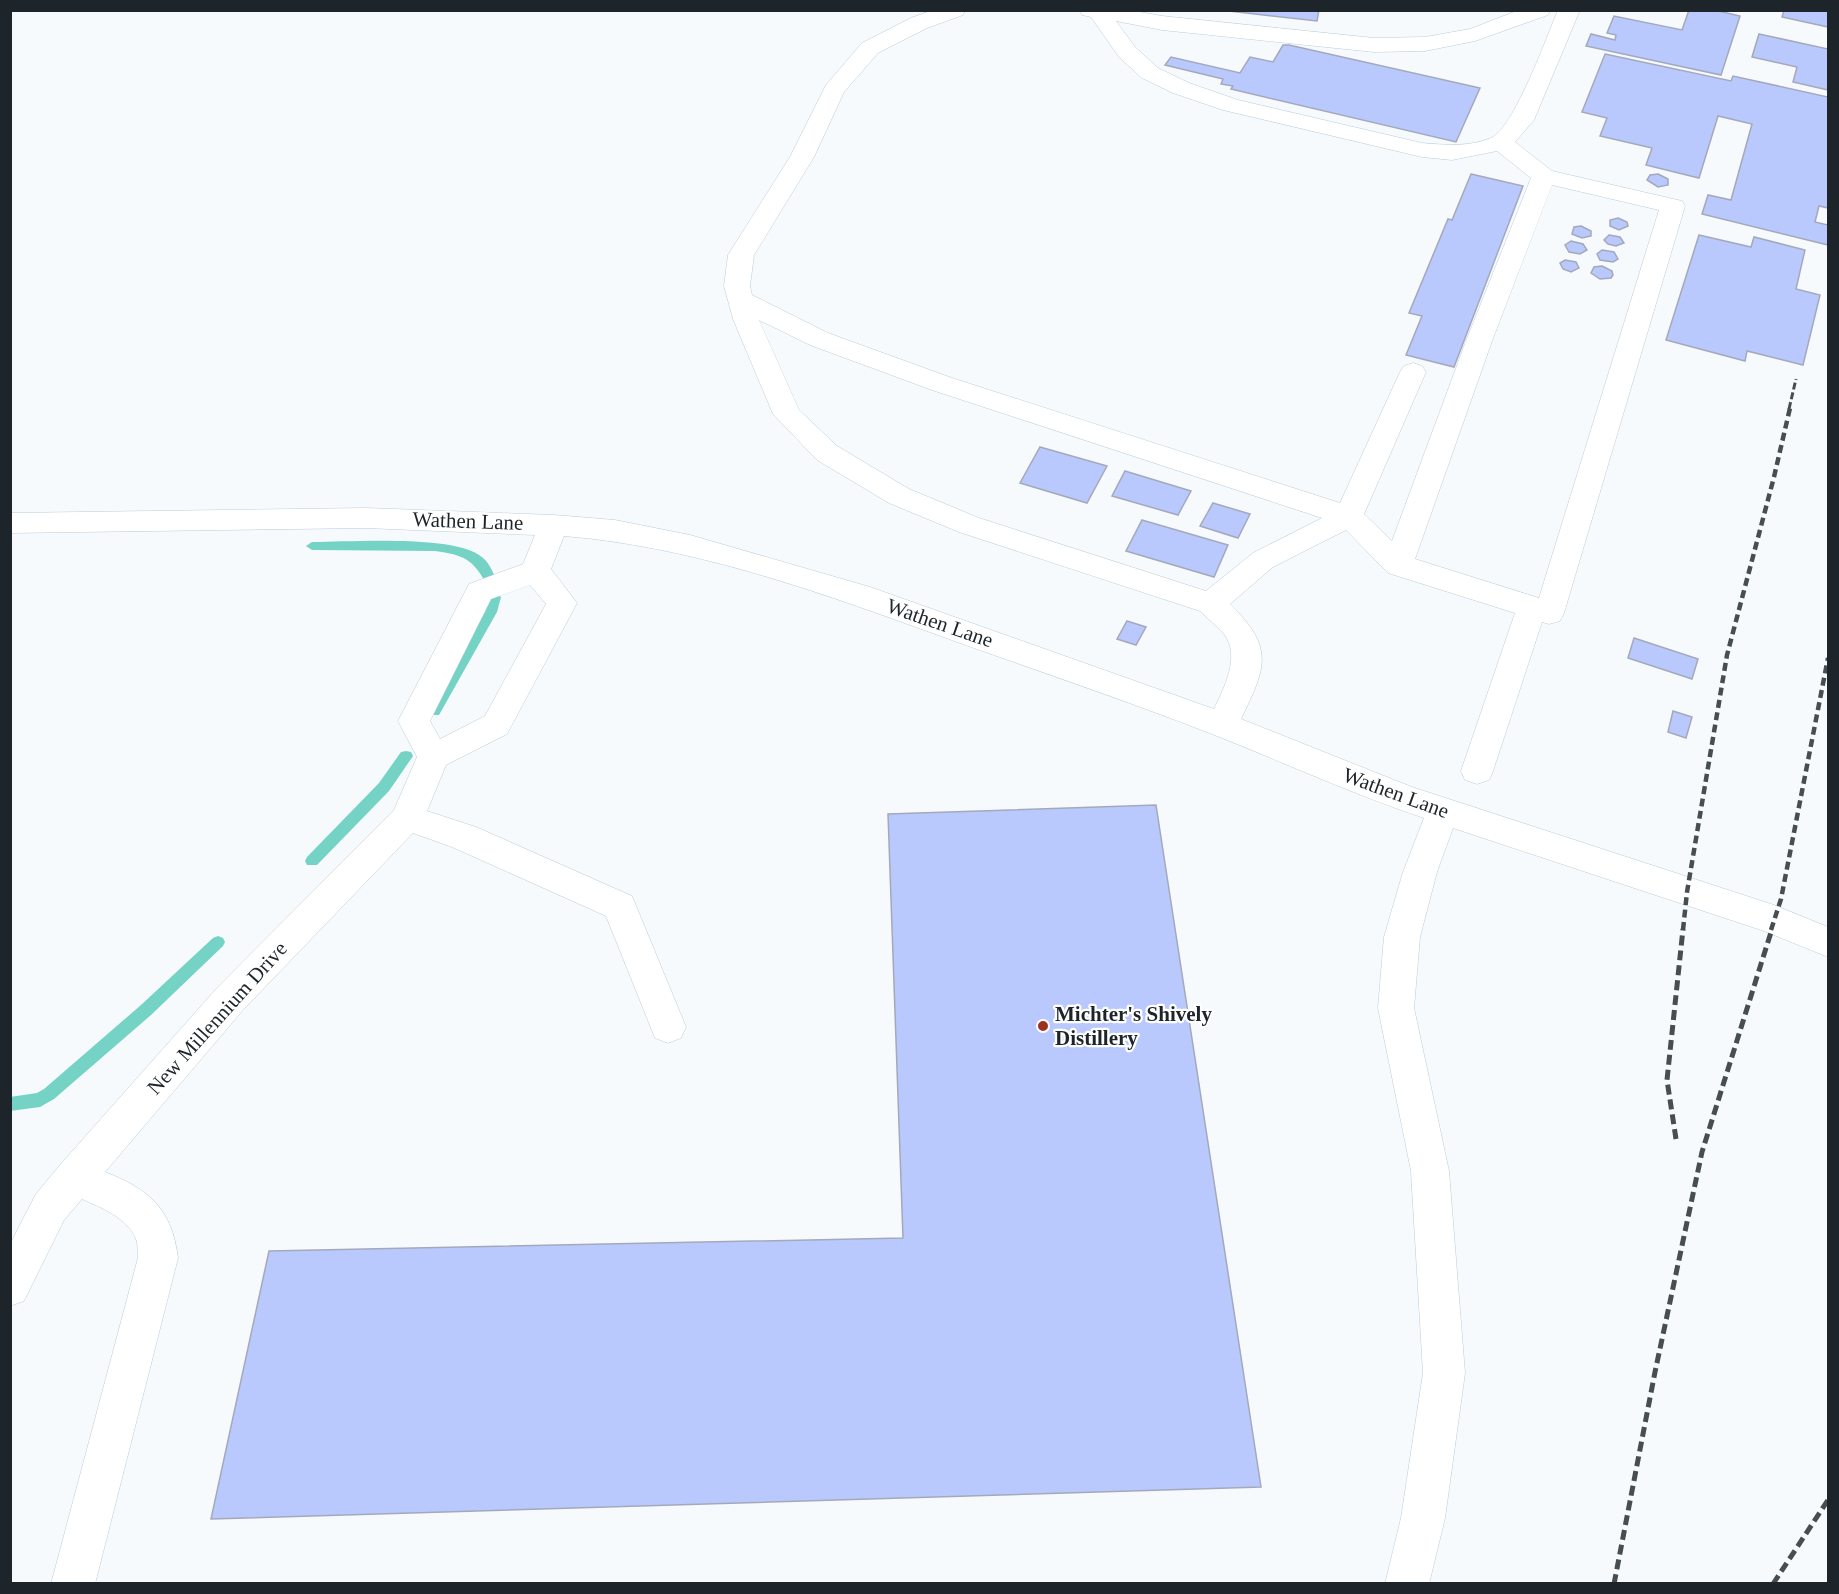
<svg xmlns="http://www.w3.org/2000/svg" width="1839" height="1594" font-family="'Times New Roman',serif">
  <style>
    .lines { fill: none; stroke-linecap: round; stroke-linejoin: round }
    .stream { fill: #74d3c4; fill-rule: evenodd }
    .building { fill: #bac9fd; stroke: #a3a9bb; stroke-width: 1.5 }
    .minor-casing { stroke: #bbccda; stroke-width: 1 }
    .minor { fill: #fff; fill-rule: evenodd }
    .rail-far2 { stroke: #474e52; stroke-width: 3; stroke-dasharray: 7 3; stroke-linecap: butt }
    .rail-far1 { stroke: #474e52; stroke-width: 4.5; stroke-dasharray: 8 4.5; stroke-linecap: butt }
    .rail { stroke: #474e52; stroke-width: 5; stroke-dasharray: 10 5; stroke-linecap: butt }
    .poi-dot { fill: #9c321e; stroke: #fff; stroke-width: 2 }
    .labels { text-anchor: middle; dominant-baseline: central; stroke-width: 4.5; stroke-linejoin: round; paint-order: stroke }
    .street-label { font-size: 21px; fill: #1e252a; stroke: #fff }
    .poi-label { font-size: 21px; font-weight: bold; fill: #1e252a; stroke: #fff; text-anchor: start }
  </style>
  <rect width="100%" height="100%" fill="#f6fafd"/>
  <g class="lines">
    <g class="stream">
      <path d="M312,542C350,542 450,535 479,555C489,561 493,572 497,582L495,585H487C473,559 464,555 435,551L312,550L306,546Z"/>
      <path d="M495,593L501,597L497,612L439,715H429L428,711L485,612L491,594Z"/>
      <path d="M406,751L411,752L413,756L389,791L317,865H307L305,861L307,857L379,783L401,752Z"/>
      <path d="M218,936L223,938L225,942L223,946L151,1015L54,1099L40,1107L10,1111V1097L37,1093L44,1089L141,1005L213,938Z"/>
    </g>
  </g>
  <g class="building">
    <path d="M1220,10H1319L1317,21Z"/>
    <path d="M1689,10H1714L1740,16L1721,75L1586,46L1591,34L1615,40L1616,35L1607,33L1614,16L1682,30Z"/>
    <path d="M1784,10H1828V27L1782,17Z"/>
    <path d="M1759,34L1828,49V90L1793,82L1797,67L1752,57Z"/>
    <path d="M1283,45H1289L1480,88L1456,142L1231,89L1233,86L1221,84L1223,79L1165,65L1171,57L1240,73L1250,57L1273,62Z"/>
    <path d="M1605,54L1731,81L1733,76L1828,97V208L1819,206L1815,222L1828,225V245L1702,214L1708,195L1731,200L1752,124L1718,116L1699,178L1646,165L1652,148L1600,136L1607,118L1582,112Z"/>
    <path d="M1471,174L1523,186L1454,367L1406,355L1422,316L1409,313L1448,219L1452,220Z"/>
    <path d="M1658,174L1668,179V185L1658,187L1647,180L1650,175Z"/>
    <path d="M1618,218L1627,222L1628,226L1619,230L1610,226V220Z"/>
    <path d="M1581,226L1591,231V236L1582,238L1572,234L1574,227Z"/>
    <path d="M1609,235L1620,237L1624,243L1616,246L1608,244L1604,240Z"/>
    <path d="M1699,235L1751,247L1754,237L1805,250L1796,289L1820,295L1803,365L1747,351L1745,361L1666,340Z"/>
    <path d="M1571,241L1583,244L1587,250L1580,254L1569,252L1565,245Z"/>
    <path d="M1602,250L1614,252L1618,259L1613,262L1600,260L1597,254Z"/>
    <path d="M1565,260L1576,262L1579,268L1571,272L1563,269L1560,263Z"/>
    <path d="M1602,266L1612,271L1613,275L1611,278L1600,279L1591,273L1594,267Z"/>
    <path d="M1040,447L1107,466L1087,503L1020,483Z"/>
    <path d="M1125,471L1191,491L1178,515L1112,496Z"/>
    <path d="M1213,503L1250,514L1238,538L1200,526Z"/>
    <path d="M1142,520L1228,545L1214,577L1126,551Z"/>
    <path d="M1127,621L1146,627L1136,645L1117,639Z"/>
    <path d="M1634,638L1698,659L1692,679L1628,658Z"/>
    <path d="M1673,711L1692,717L1686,738L1668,732Z"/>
    <path d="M1156,805L1261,1487L211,1519L269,1251L903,1238L888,814Z"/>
  </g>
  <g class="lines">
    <defs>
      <path id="minor" d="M933,10H965L963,15L927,28L878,53L844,92L814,157L754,255L750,286L752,295L828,333L952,378L1340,503L1400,372L1404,366L1413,363L1422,366L1426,372L1364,514L1392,541L1466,341L1531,178L1497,151L1452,160L1422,157L1223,110L1173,93L1142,78L1119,57L1091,17L1082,15L1080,10H1129L1162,16L1374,38L1425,37L1470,29L1519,10H1550L1548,15L1475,41L1425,51L1374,52L1162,30L1116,21L1135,47L1158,68L1189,83L1238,100L1422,143C1445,145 1470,147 1491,138C1514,128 1547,36 1558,10H1580L1534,120L1515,142L1552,171L1682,201L1685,206L1564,613L1560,621L1549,624L1542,622L1493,771L1489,780L1477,784L1465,780L1461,771L1515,613L1388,573L1346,530L1273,567L1230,604C1275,648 1266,667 1241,719L1412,787L1774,905L1828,927V957L1764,931L1453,828L1437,872L1420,937L1414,1008L1449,1171L1465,1373L1445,1518L1429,1584H1385L1401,1518L1423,1373L1411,1171L1378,1008L1384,937L1403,872L1424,818C1352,794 1283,762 1212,734C1117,697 1020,665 924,630C808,588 688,546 564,536L551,569L577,603L507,734L446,765L427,811L476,827L632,896L686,1027L681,1038L668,1043L655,1038L606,916L452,847L413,833L243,1010L105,1172C149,1189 172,1209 178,1258L95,1584H51L138,1258C138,1252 138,1244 136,1239C128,1218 100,1207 82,1199L64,1220L24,1301L10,1306V1244L36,1194L60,1165L217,988L394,810L417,757L398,721L469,584L523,564L535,535L366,528L10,533V513L366,508L554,515L615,520L690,535L870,587L1214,709C1224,688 1241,656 1224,634C1217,626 1208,619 1200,611L959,532L889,503L817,460L773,414L733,319L724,286L728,255L790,157L826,85L862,43L911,18ZM1552,185L1659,210L1539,598L1415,559L1492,341ZM759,320L810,345L932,390L1322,518L1253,553L1206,591L979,518L909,489L837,446L799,410ZM530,585L546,604L485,716L440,739L430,721L491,599Z"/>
    </defs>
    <use href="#minor" class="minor-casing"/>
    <use href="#minor" class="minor"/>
    <path class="rail-far2" d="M1789,409L1796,379"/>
    <g class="rail-far1">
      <path d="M1683,930L1687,892L1727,655L1774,477L1790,408"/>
      <path d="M1771,930L1781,899L1828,658"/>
    </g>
    <g class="rail">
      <path d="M1676,1139L1667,1080L1683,929"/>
      <path d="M1614,1584L1655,1372L1702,1152L1772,929"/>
      <path d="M1773,1584L1828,1500"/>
    </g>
  </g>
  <circle class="poi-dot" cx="1043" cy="1026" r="6"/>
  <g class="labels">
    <g class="street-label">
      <text transform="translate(468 521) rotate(2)">Wathen Lane</text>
      <text transform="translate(940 623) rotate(19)">Wathen Lane</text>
      <text transform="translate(1396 793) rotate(20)">Wathen Lane</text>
      <text transform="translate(217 1018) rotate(-48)">New Millennium Drive</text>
    </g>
    <g class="poi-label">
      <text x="1055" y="1014">Michter's Shively<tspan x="1055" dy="24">Distillery</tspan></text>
    </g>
  </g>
  <rect width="1839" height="1594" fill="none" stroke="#1e252a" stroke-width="24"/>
</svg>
